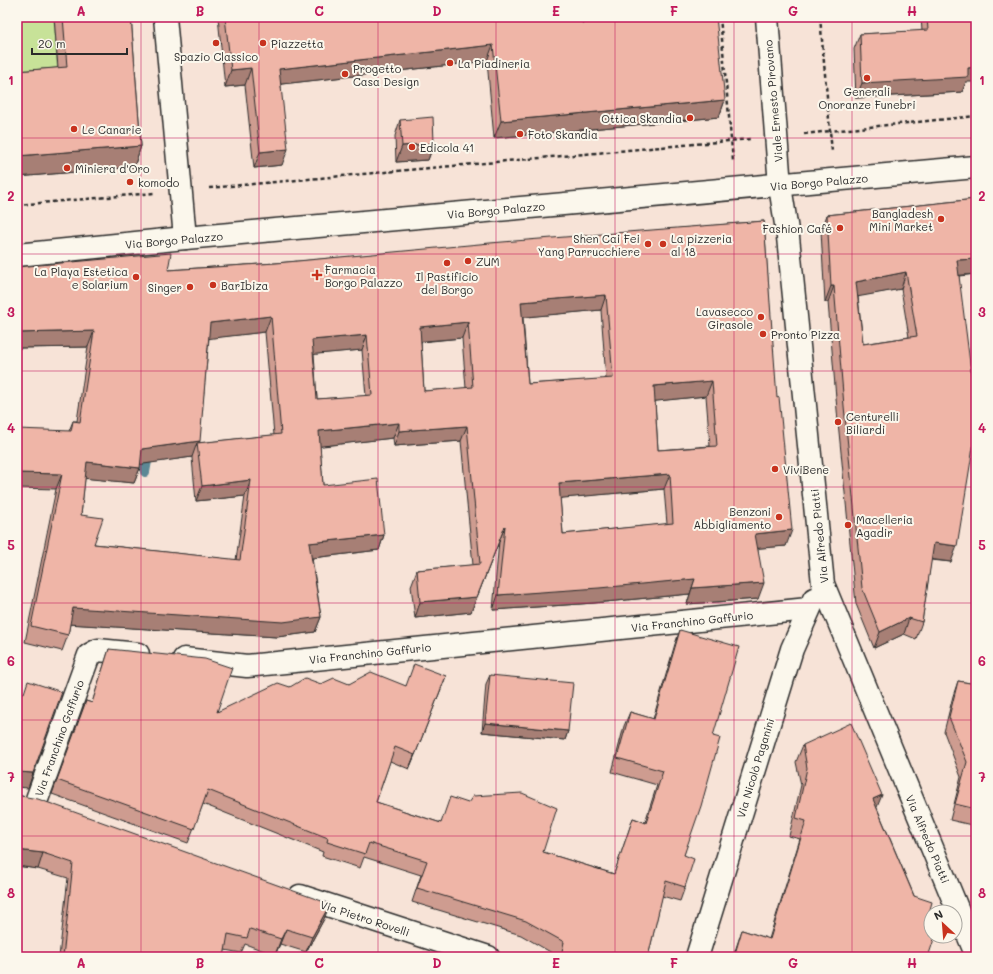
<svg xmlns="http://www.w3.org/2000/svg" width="993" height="974" font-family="Mali,sans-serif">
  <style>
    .green { fill: #c7e298; stroke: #798662 }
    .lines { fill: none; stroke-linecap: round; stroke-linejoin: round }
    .stream { stroke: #5b8895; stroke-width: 10 }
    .minor-casing { stroke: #2b2b2b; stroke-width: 25 }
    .tertiary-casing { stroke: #2b2b2b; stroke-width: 25 }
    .secondary-casing { stroke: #2b2b2b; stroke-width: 25 }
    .path { stroke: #2b2b2b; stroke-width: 2.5; stroke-dasharray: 4 3; stroke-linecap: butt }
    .minor { stroke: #fbf7ec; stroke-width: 22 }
    .tertiary { stroke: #fbf7ec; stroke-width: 22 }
    .secondary { stroke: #fbf7ec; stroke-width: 22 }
    .wall { fill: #ce9c90; stroke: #2b2b2b; fill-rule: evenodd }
    .shaded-wall { fill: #a77f75; stroke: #2b2b2b }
    .building { fill: #efb5a7; stroke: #2b2b2b; fill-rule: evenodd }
    .grid { fill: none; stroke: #c2185b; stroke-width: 1; stroke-opacity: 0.55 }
    .poi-dot { fill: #c8321e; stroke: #fbf7ec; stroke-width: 1.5 }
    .labels { text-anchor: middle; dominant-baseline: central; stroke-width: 4; stroke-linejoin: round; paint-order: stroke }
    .poi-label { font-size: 11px; fill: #2b2b2b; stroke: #fbf7ec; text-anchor: start }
    .street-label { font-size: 11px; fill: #2b2b2b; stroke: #fbf7ec }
    .neatline { fill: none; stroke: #c2185b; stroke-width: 1.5 }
    .grid-label { font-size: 13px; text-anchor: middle; font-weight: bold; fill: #c2185b }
  </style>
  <rect width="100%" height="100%" fill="#f7e3d7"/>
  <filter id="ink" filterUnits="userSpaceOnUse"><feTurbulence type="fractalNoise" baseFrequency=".025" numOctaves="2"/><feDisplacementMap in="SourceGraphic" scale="8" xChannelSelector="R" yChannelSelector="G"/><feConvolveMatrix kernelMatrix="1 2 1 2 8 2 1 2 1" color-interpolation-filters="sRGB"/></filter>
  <g filter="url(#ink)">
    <path class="green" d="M17,17H54L59,89L17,92Z"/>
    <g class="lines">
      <path class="stream" d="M145,472L149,450"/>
      <defs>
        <g id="minor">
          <path d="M165,17L185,238"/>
          <path d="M767,17L780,186"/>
          <path d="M184,659L247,666L808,609"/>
          <path d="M36,802L89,655L98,650L138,654"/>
          <path d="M300,896L488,957"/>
          <path d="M697,957L792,649L814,599"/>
        </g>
        <path id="tertiary" d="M780,186L788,237L823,584L976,954"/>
        <path id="secondary" d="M17,255L185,238L976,167"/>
      </defs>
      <use href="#minor" class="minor-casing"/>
      <use href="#tertiary" class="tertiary-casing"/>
      <use href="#secondary" class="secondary-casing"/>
      <g class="path">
        <path d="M720,17L733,161"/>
        <path d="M820,17L830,131L976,116"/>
        <path d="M804,134L830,131L832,152"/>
        <path d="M209,188L750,139"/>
        <path d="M17,205L154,193"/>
      </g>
      <use href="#minor" class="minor"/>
      <use href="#tertiary" class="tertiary"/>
      <use href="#secondary" class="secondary"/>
    </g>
    <g class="wall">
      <path d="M54,17H131L141,146L134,167L17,177V71L58,68Z"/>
      <path d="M218,17H582V23L725,100L719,117L494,138L487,61L281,84L282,165L254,168L245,85L225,87Z"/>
      <path d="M921,17H976L966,82L962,92L856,98L854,49L860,34L922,31Z"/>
      <path d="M400,120L434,143L428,160L396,162L395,136Z"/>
      <path d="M976,199V274L959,276L951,562L931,560L922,622L916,639L904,634L874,648L856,604L838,422L828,302H825L821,231L827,215ZM901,289L909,337L863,344L858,296Z"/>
      <path d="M764,221L786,546L758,548V599L687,604L690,594L594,603L493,610L499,541L471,612L415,618L411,586L417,570L473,565L461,441L394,446L393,438L320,446L323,485L384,535L379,550L312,558L321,617L315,632L277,637L70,624L68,635L62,651L25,642L56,489L69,431L73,421H77L88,347L17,348V267L168,270L276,263ZM601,310L606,379L528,384L523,317ZM265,332L274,435L199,443L209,338ZM462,338L466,388L424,391L421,342ZM362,350L366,396L317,399L314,354ZM706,396L710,446L658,450L655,401ZM192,457V458L196,501L245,496L236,560L94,544L81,515L85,478L134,483L140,468V464ZM664,489L667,524L563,534L560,498Z"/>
      <path d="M680,630L713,736L684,855L685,887L680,901L662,896L648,957H559L521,935L412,902L421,875L364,857L360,868L322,856L323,852L203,804L188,843L52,794L86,701L92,703L109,649L217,712L290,687L321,684H349L406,686L446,676L409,769L390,761L376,802L441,823L543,852L614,874L633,818L645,822L657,785L612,772L624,726L630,712L653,719L675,644Z"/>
      <path d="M490,675L568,731L565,740L482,732L486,684Z"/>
      <path d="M958,681L976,684V826L950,820L961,777L944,732L953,696Z"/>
      <path d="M803,745L877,808L926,924L928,957H733L742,930L769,939L800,839L789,836L801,785L796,762Z"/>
      <path d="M17,794L324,919L306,952L280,944L275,955L245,944L241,953L225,950L224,957H59L68,878L38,869L17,866Z"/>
    </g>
    <g class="shaded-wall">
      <path d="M493,45L487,61L273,85L279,69Z"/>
      <path d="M976,67V82H966L962,92L856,98L862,83L968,68Z"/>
      <path d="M251,68L245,85L225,87L231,70Z"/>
      <path d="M725,100L719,117L494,138L501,121Z"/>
      <path d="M434,143L428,160L396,162L402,146Z"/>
      <path d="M141,146L134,167L17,177V156Z"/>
      <path d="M288,149L282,165L254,168L260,152Z"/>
      <path d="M976,259V274L951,276L957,260Z"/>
      <path d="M906,272L901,289L851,298L856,282Z"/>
      <path d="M831,286H834L828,302H825Z"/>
      <path d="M606,295L601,310L516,318L521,302Z"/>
      <path d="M271,316L265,332L205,339L210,323Z"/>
      <path d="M468,322L462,338L414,342L420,327Z"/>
      <path d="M94,331L88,347L17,348V333Z"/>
      <path d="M367,335L362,350L307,355L312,340Z"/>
      <path d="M712,381L706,396L648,402L654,386Z"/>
      <path d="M399,423L393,438L314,447L319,431Z"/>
      <path d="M467,426L461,441L394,446L399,431Z"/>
      <path d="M200,441L198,446L197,443L192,457L137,465L142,449Z"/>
      <path d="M87,462L140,468L134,483L81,478Z"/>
      <path d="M17,473L62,474L56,489L17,488Z"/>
      <path d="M670,474L664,489L553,499L559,483Z"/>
      <path d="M251,480L245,496L196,501L202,486Z"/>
      <path d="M505,526L471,612L415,618L420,602L477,597Z"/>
      <path d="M792,530L786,546L750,549L755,534Z"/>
      <path d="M384,535L379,550L304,559L309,543Z"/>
      <path d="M934,543L957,546L951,562L928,559Z"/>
      <path d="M695,579L690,594L594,603L493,610L498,595Z"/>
      <path d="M764,583L758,599L687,604L692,588Z"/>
      <path d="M73,608L321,617L315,632L277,637L67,624Z"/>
      <path d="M909,618L904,634L874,648L880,632Z"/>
      <path d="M446,676L440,690L409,769L415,755Z"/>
      <path d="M485,723L568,731L565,740L482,732Z"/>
      <path d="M18,772L33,773L28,788L17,787V773Z"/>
      <path d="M882,795L875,812L873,799Z"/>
      <path d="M17,850L43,853L38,869L17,866Z"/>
      <path d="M330,904L324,919L306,952L312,937Z"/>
      <path d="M286,929L280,944L275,955L281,939Z"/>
    </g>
    <g class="building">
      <path d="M63,17H131L141,146L17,156V71L67,67Z"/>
      <path d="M225,17H582V23L633,17H716L725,100L501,121L493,45L279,69L288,149L260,152L251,68L231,70Z"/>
      <path d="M927,17H976V67L968,68V77L862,83L860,34L928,30Z"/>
      <path d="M433,117L434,143L402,146L400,120Z"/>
      <path d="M976,199V259L957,260L976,411V429L957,546L934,543L922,622L909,618L880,632L862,588L844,406L834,286H831L827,215ZM906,272L917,336L863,344L856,282Z"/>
      <path d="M764,221L777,398L779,397L792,530L755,534L764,583L692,588L695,579L599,588L498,595L505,526L477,597L420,602L417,570L480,564L467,426L399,431V423L319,431L323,485L378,479L384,535L309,543L321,617L283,622L73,608L68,635L31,626L62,474L17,473V429L71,431L73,421L80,422L94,331L17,333V267L171,253L168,270L276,263L490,243ZM606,295L613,378L528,384L521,302ZM271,316L281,434L197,443L202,486L251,480L240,560L94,544L103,518L81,515L87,462L140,468L142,449L200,441L210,323ZM468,322L473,387L424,391L420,327ZM367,335L372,395L317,399L312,340ZM712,381L717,446L658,450L654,386ZM670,474L673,523L563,534L559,483Z"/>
      <path d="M680,630L739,647L713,736L720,738L701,806L684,855L694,859L685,887L666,881L648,957H564L561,956L564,942L526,921L417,888L427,861L369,843L365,854L327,842L328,838L208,790L194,829L57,780L86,701L92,703L109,649L205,659L232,668L217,712L278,683L290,687L305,678L321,684L334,678L349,684L371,672L406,686L414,664L446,676L415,755L395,747L376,802L441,823L450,797L468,803L473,796L522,793L557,808L543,852L614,874L633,818L646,823L663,771L617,758L630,712L654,719Z"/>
      <path d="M490,675L573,683L568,731L485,723Z"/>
      <path d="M28,681L62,692L33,773L18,772L17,773V691L24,693Z"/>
      <path d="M958,681L976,684V809L955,804L967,762L949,717Z"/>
      <path d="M851,723L882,795L873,799L914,896L932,902L926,924L931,925V936H935L928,957H734L742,930L770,939L806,821L796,818L807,768L803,745Z"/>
      <path d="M17,794L21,796L38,799L330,904L312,937L286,929L281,939L250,929L247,938L228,934L224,957H63L73,863L43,853L17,850Z"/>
    </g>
  </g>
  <path class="grid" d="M141,17V957M259,17V957M378,17V957M496,17V957M615,17V957M734,17V957M852,17V957M17,138H976M17,254H976M17,371H976M17,487H976M17,603H976M17,720H976M17,836H976"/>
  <g class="poi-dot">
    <circle cx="216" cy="43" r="4"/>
    <circle cx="263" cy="43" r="4"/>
    <circle cx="450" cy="63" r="4"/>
    <circle cx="345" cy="74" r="4"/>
    <circle cx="867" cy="78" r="4"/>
    <circle cx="690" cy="118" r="4"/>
    <circle cx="74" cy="129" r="4"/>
    <circle cx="520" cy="134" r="4"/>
    <circle cx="412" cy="147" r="4"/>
    <circle cx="67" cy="168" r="4"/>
    <circle cx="130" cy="182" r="4"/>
    <circle cx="941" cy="219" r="4"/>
    <circle cx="840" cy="228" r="4"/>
    <circle cx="648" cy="244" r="4"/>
    <circle cx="663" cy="244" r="4"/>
    <circle cx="468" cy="261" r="4"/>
    <circle cx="447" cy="263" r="4"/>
    <path d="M315 269h4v4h4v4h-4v4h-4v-4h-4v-4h4z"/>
    <circle cx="136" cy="277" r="4"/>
    <circle cx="213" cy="285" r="4"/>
    <circle cx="190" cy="287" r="4"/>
    <circle cx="761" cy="317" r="4"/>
    <circle cx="763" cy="334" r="4"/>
    <circle cx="838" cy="422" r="4"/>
    <circle cx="775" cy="469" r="4"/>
    <circle cx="779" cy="517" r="4"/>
    <circle cx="848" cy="525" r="4"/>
  </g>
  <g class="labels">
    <g class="poi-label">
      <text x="271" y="43">Piazzetta</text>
      <text x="216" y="56" text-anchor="middle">Spazio Classico</text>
      <text x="458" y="63">La Piadineria</text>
      <text x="353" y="68">Progetto<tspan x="353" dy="13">Casa Design</tspan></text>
      <text x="867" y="91" text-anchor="middle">Generali<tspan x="867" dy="13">Onoranze Funebri</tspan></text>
      <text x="682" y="118" text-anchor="end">Ottica Skandia</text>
      <text x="82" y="129">Le Canarie</text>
      <text x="528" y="134">Foto Skandia</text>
      <text x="420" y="147">Edicola 41</text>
      <text x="75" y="168">Miniera d'Oro</text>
      <text x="138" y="182">komodo</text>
      <text x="933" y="213" text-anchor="end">Bangladesh<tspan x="933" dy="13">Mini Market</tspan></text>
      <text x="832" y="228" text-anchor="end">Fashion Café</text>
      <text x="640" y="238" text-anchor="end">Shen Cai Fei<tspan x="640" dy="13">Yang Parrucchiere</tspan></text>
      <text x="671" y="238">La pizzeria<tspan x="671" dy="13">al 18</tspan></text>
      <text x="476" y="261">ZUM</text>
      <text x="325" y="269">Farmacia<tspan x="325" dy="13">Borgo Palazzo</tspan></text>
      <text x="128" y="271" text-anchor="end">La Playa Estetica<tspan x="128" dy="13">e Solarium</tspan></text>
      <text x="447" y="276" text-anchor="middle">Il Pastificio<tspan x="447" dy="13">del Borgo</tspan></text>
      <text x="221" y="285">BarIbiza</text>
      <text x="182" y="287" text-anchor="end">Singer</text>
      <text x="753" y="311" text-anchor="end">Lavasecco<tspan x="753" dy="13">Girasole</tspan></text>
      <text x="771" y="334">Pronto Pizza</text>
      <text x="846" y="416">Centurelli<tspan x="846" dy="13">Biliardi</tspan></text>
      <text x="783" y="469">ViviBene</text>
      <text x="771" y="511" text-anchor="end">Benzoni<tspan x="771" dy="13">Abbigliamento</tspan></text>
      <text x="856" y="519">Macelleria<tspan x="856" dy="13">Agadir</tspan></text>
    </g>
    <g class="street-label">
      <text transform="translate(773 101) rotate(-95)">Viale Ernesto Pirovano</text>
      <text transform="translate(819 182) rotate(-5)">Via Borgo Palazzo</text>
      <text transform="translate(496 210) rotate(-5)">Via Borgo Palazzo</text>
      <text transform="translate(174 240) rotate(-5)">Via Borgo Palazzo</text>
      <text transform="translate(819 536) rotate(-96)">Via Alfredo Piatti</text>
      <text transform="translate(692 621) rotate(-6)">Via Franchino Gaffurio</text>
      <text transform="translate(370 653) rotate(-6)">Via Franchino Gaffurio</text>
      <text transform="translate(59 738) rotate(-70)">Via Franchino Gaffurio</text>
      <text transform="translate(755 768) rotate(-73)">Via Nicolò Paganini</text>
      <text transform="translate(928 839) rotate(67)">Via Alfredo Piatti</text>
      <text transform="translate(365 918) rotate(18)">Via Pietro Rovelli</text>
    </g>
  </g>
  <rect width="993" height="974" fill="none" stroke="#fbf7ec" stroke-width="44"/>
  <g transform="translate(943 924) rotate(334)"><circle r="19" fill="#fbf7ec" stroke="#a8a59f"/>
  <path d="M0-3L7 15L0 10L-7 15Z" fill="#c8321e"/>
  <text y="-6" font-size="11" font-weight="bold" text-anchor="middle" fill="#2b2b2b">N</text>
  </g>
  <path d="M32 48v6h95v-6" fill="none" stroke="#2b2b2b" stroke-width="2"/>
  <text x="38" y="48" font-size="12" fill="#2b2b2b" stroke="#fbf7ec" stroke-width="3" paint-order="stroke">20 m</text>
  <rect x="22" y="22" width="949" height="930" class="neatline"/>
  <g class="grid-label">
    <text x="81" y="16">A</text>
    <text x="200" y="16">B</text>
    <text x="319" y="16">C</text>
    <text x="437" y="16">D</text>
    <text x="556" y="16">E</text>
    <text x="674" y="16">F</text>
    <text x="793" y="16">G</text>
    <text x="912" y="16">H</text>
    <text x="11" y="85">1</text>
    <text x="982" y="85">1</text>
    <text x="11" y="201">2</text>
    <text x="982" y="201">2</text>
    <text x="11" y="317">3</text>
    <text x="982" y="317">3</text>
    <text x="11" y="433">4</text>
    <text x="982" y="433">4</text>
    <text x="11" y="550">5</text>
    <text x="982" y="550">5</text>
    <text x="11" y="666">6</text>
    <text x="982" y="666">6</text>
    <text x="11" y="782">7</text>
    <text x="982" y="782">7</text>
    <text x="11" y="898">8</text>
    <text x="982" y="898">8</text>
    <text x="81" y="968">A</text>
    <text x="200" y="968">B</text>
    <text x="319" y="968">C</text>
    <text x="437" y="968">D</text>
    <text x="556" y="968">E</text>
    <text x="674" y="968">F</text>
    <text x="793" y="968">G</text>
    <text x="912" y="968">H</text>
  </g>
</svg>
